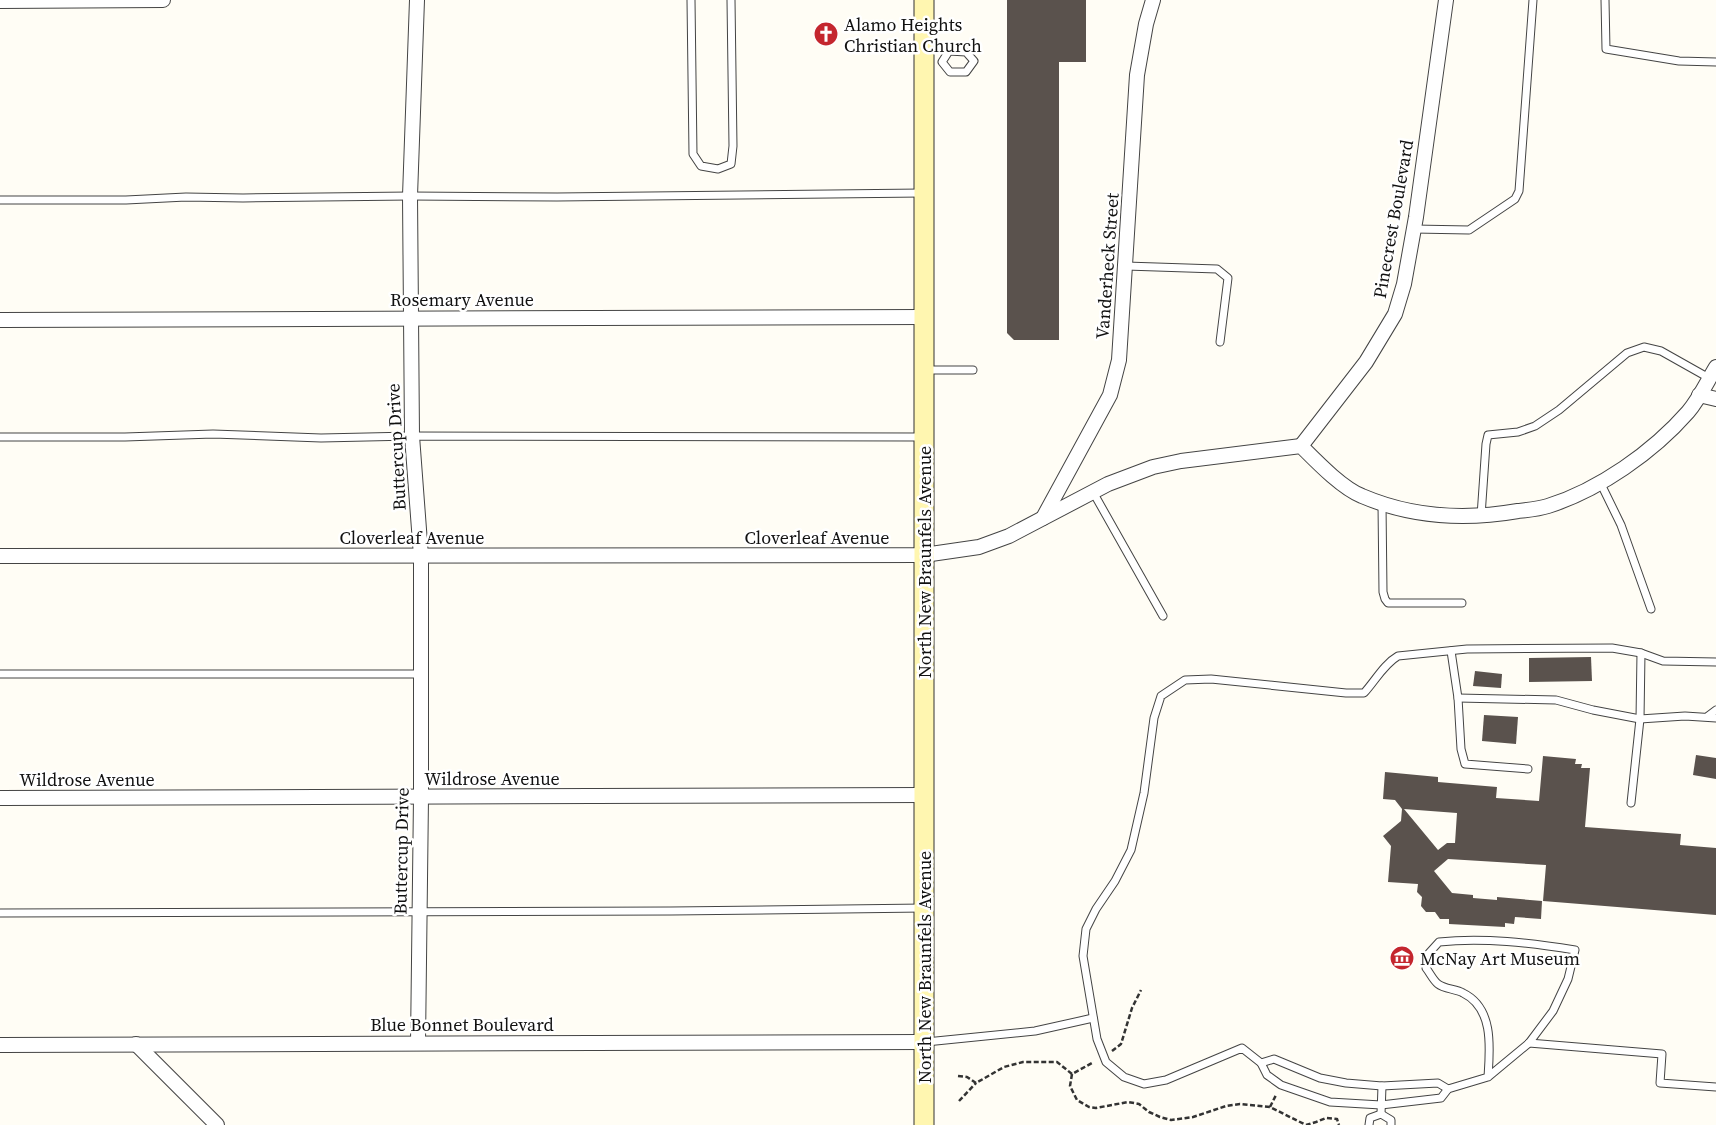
<svg xmlns="http://www.w3.org/2000/svg" width="1716" height="1125" font-family="'Source Serif 4',serif">
  <style>
    .building { fill: #5a524d; fill-rule: evenodd }
    .lines { fill: none; stroke-linecap: round; stroke-linejoin: round }
    .lane-casing { stroke: #444; stroke-width: 9 }
    .street-casing { stroke: #444; stroke-width: 16 }
    .secondary-casing { stroke: #333; stroke-width: 21 }
    .path { stroke: #333; stroke-width: 2.5; stroke-dasharray: 5 2.5; stroke-linecap: butt }
    .lane { stroke: #fff; stroke-width: 7 }
    .street { stroke: #fff; stroke-width: 14 }
    .secondary { stroke: #fff6b0; stroke-width: 19 }
    .labels { text-anchor: middle; dominant-baseline: central; stroke-width: 5; stroke-linejoin: round; paint-order: stroke }
    .poi-label { font-size: 18px; fill: #111; stroke: #fff; text-anchor: start }
    .street-label { font-size: 18px; fill: #111; stroke: #fff }
  </style>
  <rect width="100%" height="100%" fill="#fffdf5"/>
  <g class="building">
    <path d="M1007,0H1086V62H1059V340H1014L1007,333Z"/>
    <path d="M1591,657L1592,681L1529,682V658Z"/>
    <path d="M1475,671L1502,674L1501,688L1473,686Z"/>
    <path d="M1484,715L1518,717L1516,744L1482,741Z"/>
    <path d="M1696,755L1716,758V779L1693,775Z"/>
    <path d="M1543,756L1576,759L1575,764H1582L1581,768H1590L1585,827L1681,834L1680,845L1716,848V915L1543,901L1546,865L1448,859L1434,871L1452,893L1473,895V898L1497,900V897L1542,901L1541,919L1515,917L1514,924L1505,923V927L1449,924V919H1440L1435,912H1426L1421,906L1422,897L1417,892L1418,884L1388,882L1391,846L1383,836L1401,821L1402,809L1395,800L1383,799L1385,772L1438,777V782L1497,787L1496,798L1539,801ZM1404,809L1457,813L1455,843H1447L1438,850Z"/>
  </g>
  <g class="lines">
    <defs>
      <g id="lane">
        <path d="M691,0L693,154L701,166L718,169L731,164L733,146L731,0"/>
        <path d="M1605,0L1606,49L1679,61L1716,62"/>
        <path d="M949,51L966,52L974,61L966,72H950L942,62Z"/>
        <path d="M0,200H126L186,197L243,198L410,196L557,197L922,193"/>
        <path d="M1414,229L1469,230L1515,199L1519,191L1533,0"/>
        <path d="M1126,266L1217,269L1228,278L1220,342"/>
        <path d="M924,370H973"/>
        <path d="M0,437H125L213,434L321,438L412,436L922,437"/>
        <path d="M1600,482L1621,525L1651,609"/>
        <path d="M1093,492L1163,616"/>
        <path d="M1382,504L1383,592L1385,599L1388,603H1462"/>
        <path d="M1481,516L1486,444L1488,435L1518,432L1535,426L1559,410L1627,353L1644,347L1661,351L1709,378"/>
        <path d="M1451,651L1458,698L1461,749L1465,764L1528,769"/>
        <path d="M0,674H421"/>
        <path d="M1458,698L1556,700L1593,710L1640,719L1685,716L1716,718"/>
        <path d="M1708,716L1716,710"/>
        <path d="M1631,803L1640,719L1641,653"/>
        <path d="M0,913L671,911L924,908"/>
        <path d="M926,1042L1035,1031L1093,1018"/>
        <path d="M1529,1043L1662,1054L1660,1083L1716,1087"/>
        <path d="M1261,1063L1274,1059L1320,1078L1346,1083L1382,1086L1438,1083L1448,1089"/>
        <path d="M1488,1077C1490,1048 1494,1008 1463,993C1456,989 1444,989 1438,984C1433,980 1430,973 1426,968L1429,953L1439,942C1483,937 1531,943 1575,950L1568,979L1553,1011L1529,1043L1488,1077L1448,1089L1441,1098L1381,1105L1330,1102L1281,1085L1267,1075L1261,1063L1242,1048L1166,1080L1144,1084L1124,1077L1106,1062L1097,1039L1083,956L1086,929L1096,909L1115,881L1131,850L1144,793L1154,718L1161,696L1185,680L1211,679L1346,693H1364C1375,681 1384,664 1398,656L1467,649L1612,648L1641,653L1663,661L1716,662"/>
        <path d="M1381,1114L1382,1086"/>
        <path d="M1381,1114L1391,1120V1125"/>
        <path d="M1369,1125L1370,1118L1381,1114"/>
      </g>
      <g id="street">
        <path d="M417,0L410,196L412,436L421,556V797L418,1043"/>
        <path d="M0,1L163,0"/>
        <path d="M0,320L924,317"/>
        <path d="M1699,395L1716,399"/>
        <path d="M1301,446L1366,362L1395,314L1404,284L1416,217L1446,0"/>
        <path d="M1043,518L1110,395L1119,360L1137,75L1146,24L1153,0"/>
        <path d="M0,556L924,555L979,547L1009,536L1108,484L1153,467L1181,461L1301,446C1317,462 1342,488 1362,496C1411,517 1466,520 1518,511C1528,510 1539,509 1548,506C1599,490 1653,452 1688,412C1699,399 1707,382 1716,367"/>
        <path d="M0,798L924,795"/>
        <path d="M136,1044L217,1125"/>
        <path d="M0,1045L924,1042"/>
      </g>
      <path id="secondary" d="M924,0V1125"/>
    </defs>
    <use href="#lane" class="lane-casing"/>
    <use href="#street" class="street-casing"/>
    <use href="#secondary" class="secondary-casing"/>
    <g class="path">
      <path d="M1112,1051L1121,1044L1132,1008L1141,990"/>
      <path d="M1072,1074L1070,1086L1077,1100L1089,1107L1096,1108L1128,1102L1139,1104L1149,1112L1160,1117L1171,1120L1193,1117L1226,1106L1240,1104L1270,1107L1306,1125L1316,1122L1326,1118L1337,1119L1339,1125"/>
      <path d="M958,1076L967,1077L976,1083L1004,1067L1023,1062H1057L1072,1074L1092,1063"/>
      <path d="M959,1101L976,1083"/>
      <path d="M1270,1107L1276,1095"/>
    </g>
    <use href="#lane" class="lane"/>
    <use href="#street" class="street"/>
    <use href="#secondary" class="secondary"/>
  </g>
  <defs>
    <symbol id="church-disc" viewBox="-11 -11 22 22"><circle r="9.5" fill="#c4262e" stroke="#fff"/><path d="M-1.2-6h2.4v3.5h3.3v2.4h-3.3V6h-2.4V-.1h-3.3v-2.4h3.3Z" fill="#fff"/></symbol>
    <symbol id="museum-disc" viewBox="-11 -11 22 22"><circle r="9.5" fill="#c4262e" stroke="#fff"/><path d="M0-6L6-3V-2H-6V-3ZM-5-1h2V3h-2ZM-1-1h2V3h-2ZM3-1h2V3H3ZM-6 4H6V6H-6Z" fill="#fff"/></symbol>
  </defs>
  <g fill-rule="evenodd">
    <use href="#church-disc" x="812" y="20" width="28" height="28"/>
    <use href="#museum-disc" x="1388" y="944" width="28" height="28"/>
  </g>
  <g class="labels">
    <g class="poi-label">
      <text x="844" y="24">Alamo Heights<tspan x="844" dy="21">Christian Church</tspan></text>
      <text x="1420" y="958">McNay Art Museum</text>
    </g>
    <g class="street-label">
      <text transform="translate(1393 219) rotate(-80)">Pinecrest Boulevard</text>
      <text transform="translate(1107 266) rotate(-86)">Vanderheck Street</text>
      <text x="462" y="299">Rosemary Avenue</text>
      <text transform="translate(396 447) rotate(-93)">Buttercup Drive</text>
      <text x="412" y="537">Cloverleaf Avenue</text>
      <text x="817" y="537">Cloverleaf Avenue</text>
      <text transform="translate(924 562) rotate(-90)">North New Braunfels Avenue</text>
      <text x="492" y="778">Wildrose Avenue</text>
      <text x="87" y="779">Wildrose Avenue</text>
      <text transform="translate(401 851) rotate(-89)">Buttercup Drive</text>
      <text transform="translate(924 967) rotate(-90)">North New Braunfels Avenue</text>
      <text x="462" y="1024">Blue Bonnet Boulevard</text>
    </g>
  </g>
</svg>
